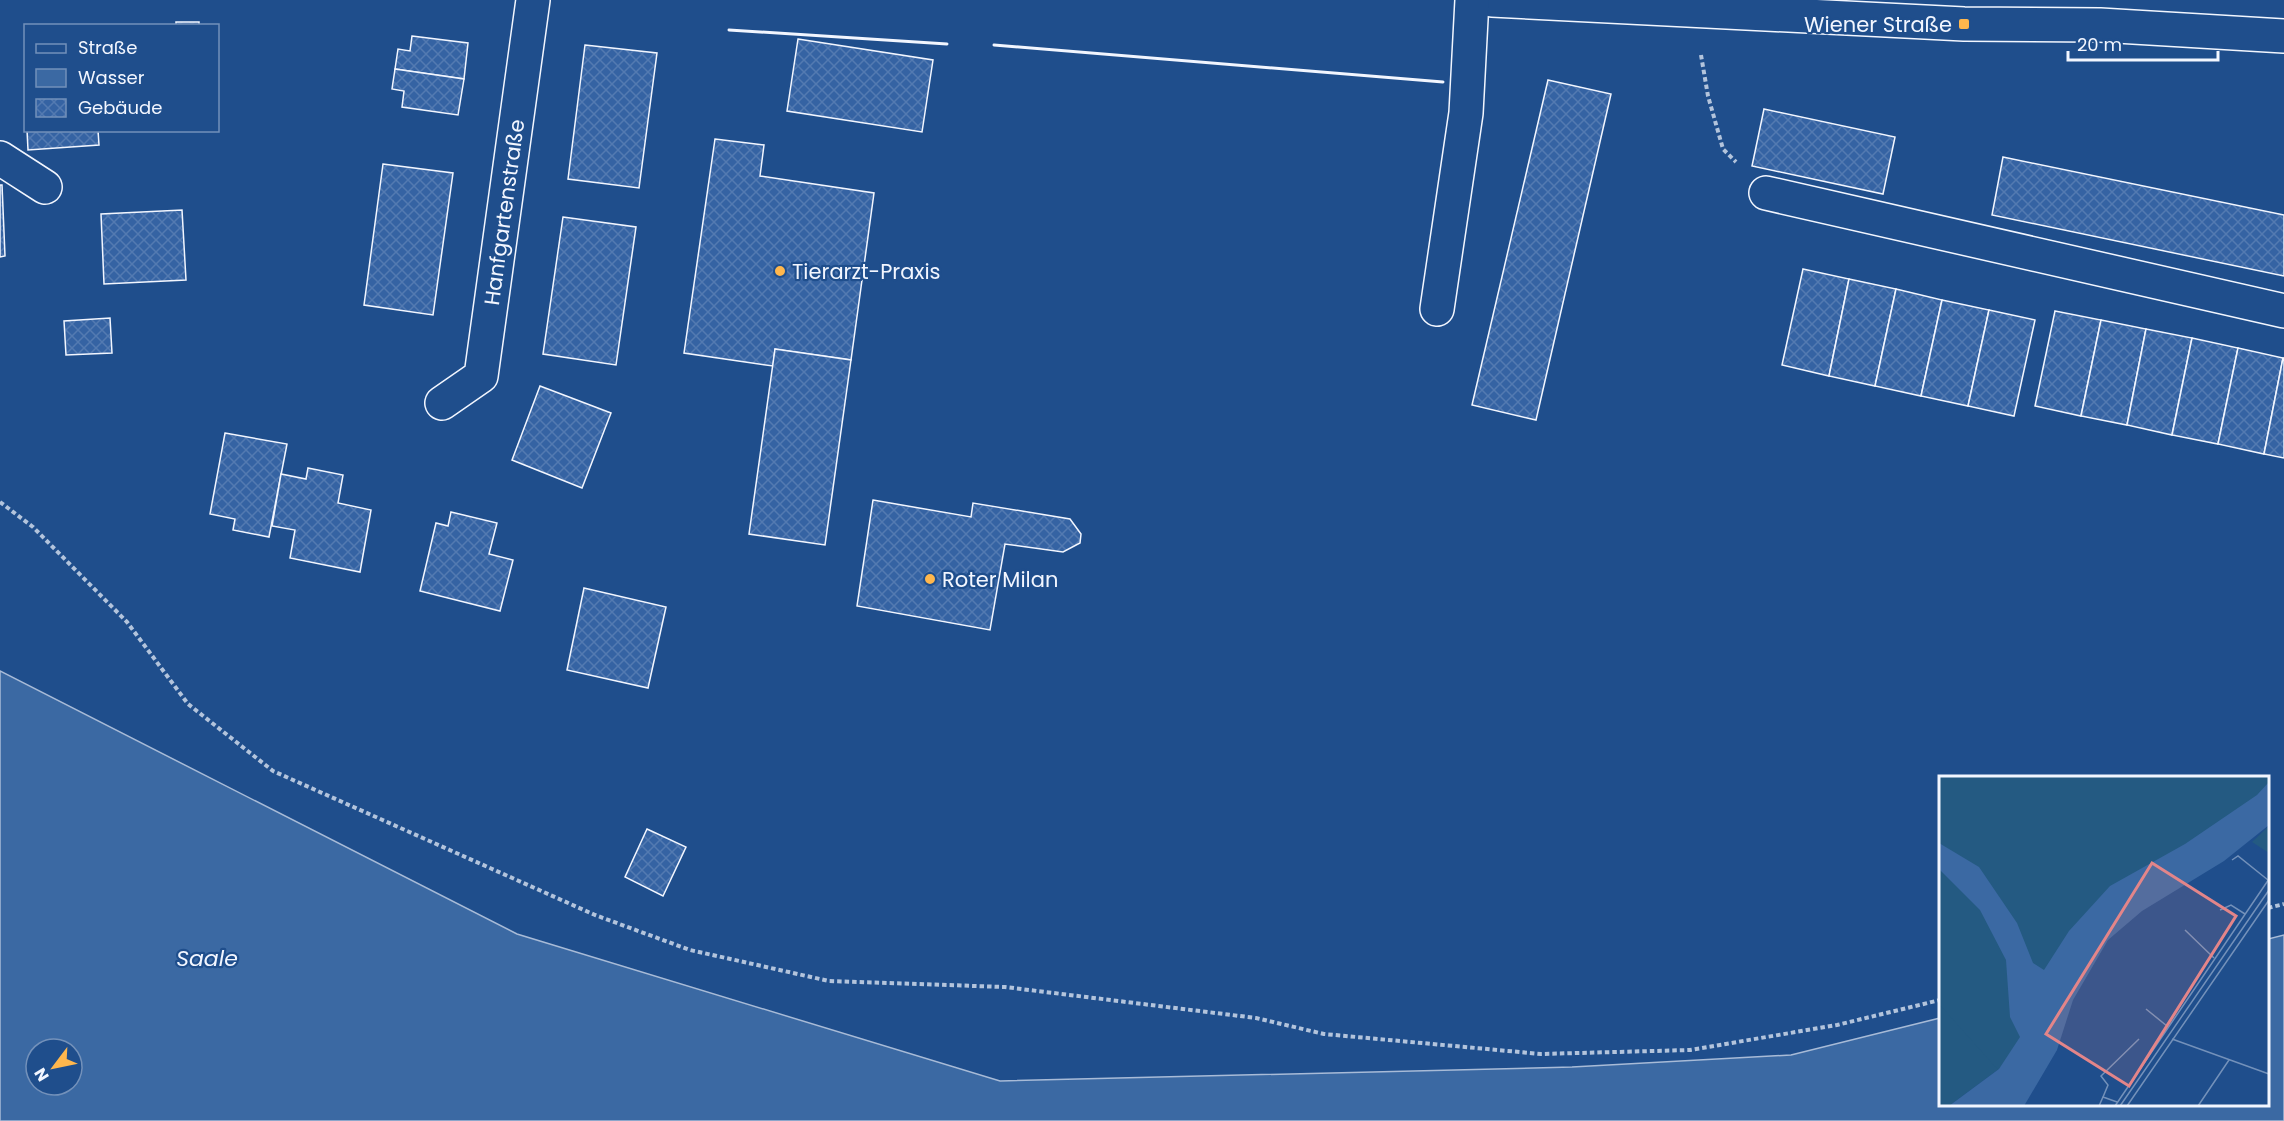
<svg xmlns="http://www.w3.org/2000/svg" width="2284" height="1121" font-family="Poppins,sans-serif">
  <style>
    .water { fill: #3b69a3; stroke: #a8bbd7; stroke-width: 1.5; fill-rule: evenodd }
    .building { fill: url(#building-cross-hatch); stroke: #f2f6ff; stroke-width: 1.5 }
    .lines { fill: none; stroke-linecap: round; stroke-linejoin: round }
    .minor-casing { stroke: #f2f6ff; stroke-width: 36 }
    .path { stroke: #b3c4dc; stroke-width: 4; stroke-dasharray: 4.5 3; stroke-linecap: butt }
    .minor { stroke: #1f4e8c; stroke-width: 33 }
    .wall { stroke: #f2f6ff; stroke-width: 3 }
    .poi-dot { fill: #ffb74d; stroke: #1f4e8c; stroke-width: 2 }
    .labels { text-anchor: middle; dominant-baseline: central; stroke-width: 4.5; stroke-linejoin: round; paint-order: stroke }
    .poi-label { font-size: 21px; fill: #f2f6ff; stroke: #1f4e8c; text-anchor: start }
    .street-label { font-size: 21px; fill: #f2f6ff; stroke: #1f4e8c }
    .water-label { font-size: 22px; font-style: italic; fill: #f2f6ff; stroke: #1f4e8c }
    .inset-road { fill: none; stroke: #7391ba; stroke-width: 1.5 }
    .view { fill: #e38589; fill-opacity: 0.15; stroke: #e38589; stroke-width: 3 }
    .inset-edge { fill: none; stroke: #f2f6ff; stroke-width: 3 }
  </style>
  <defs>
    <pattern id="building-cross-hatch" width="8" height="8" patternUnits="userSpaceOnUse" patternTransform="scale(1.5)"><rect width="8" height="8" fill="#3563a3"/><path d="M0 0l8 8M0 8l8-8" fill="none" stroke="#537ab1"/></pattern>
  </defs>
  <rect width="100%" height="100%" fill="#1f4e8c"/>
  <path class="water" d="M0,671L517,934L1000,1081L1572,1067L1791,1055L1940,1018V1104H2268V939L2284,935V1121H0ZM36,1049H72V1085H36Z"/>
  <g class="building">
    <rect x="176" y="22" width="23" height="4"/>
    <path d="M412,36L468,43L464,79L395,69L398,49L410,51Z"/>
    <path d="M798,39L933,60L922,132L787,111Z"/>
    <path d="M585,45L657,53L639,188L568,179Z"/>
    <path d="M395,69L464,79L458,115L402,107L404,91L392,89Z"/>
    <path d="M1548,80L1611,94L1536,420L1472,405Z"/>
    <path d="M1764,109L1895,137L1883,194L1752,166Z"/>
    <path d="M27,130H98L99,145L28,150Z"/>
    <path d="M715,139L764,145L760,176L874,193L851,360L775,349L773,366L684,353Z"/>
    <path d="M2003,157L2284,215V276L1992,215Z"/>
    <path d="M383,164L453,173L433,315L364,305Z"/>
    <path d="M0,185H2L5,256L0,257Z"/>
    <path d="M182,210L186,280L104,284L101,214Z"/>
    <path d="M563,217L636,227L616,365L543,354Z"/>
    <path d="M1803,269L1849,279L1829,376L1782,365Z"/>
    <path d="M1849,279L1896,289L1875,386L1829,376Z"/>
    <path d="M1896,289L1942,300L1921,396L1875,386Z"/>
    <path d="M1942,300L1989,310L1968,406L1921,396Z"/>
    <path d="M1989,310L2035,320L2014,416L1968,406Z"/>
    <path d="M2055,311L2101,320L2081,416L2035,406Z"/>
    <path d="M110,318L112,353L66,355L64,321Z"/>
    <path d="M2101,320L2146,329L2127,425L2081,416Z"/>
    <path d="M2146,329L2192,338L2172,435L2127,425Z"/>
    <path d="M2192,338L2238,348L2218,444L2172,435Z"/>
    <path d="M2238,348L2283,358L2264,454L2218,444Z"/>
    <path d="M775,349L851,360L825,545L749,534Z"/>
    <path d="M2283,358H2284V458L2264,454Z"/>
    <path d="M540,386L611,413L582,488L512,460Z"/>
    <path d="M225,433L287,444L269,537L233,530L235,519L210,514Z"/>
    <path d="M308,468L343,475L338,503L371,510L360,572L290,558L295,530L272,526L281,474L306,479Z"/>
    <path d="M873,500L971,517L973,503L1070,519L1081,534L1080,543L1063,552L1005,544L990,630L857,606Z"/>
    <path d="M451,512L497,523L489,554L513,560L500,611L420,591L436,523L448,526Z"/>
    <path d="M584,588L666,607L648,688L567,670Z"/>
    <path d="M647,829L686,847L663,896L625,877Z"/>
  </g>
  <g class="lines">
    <defs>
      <g id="minor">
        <path d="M1492,0L1964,24L2100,25L2284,36"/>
        <path d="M0,158L45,187"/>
        <path d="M1766,193L2284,311"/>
        <path d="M1437,309L1466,113L1472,0"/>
        <path id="s1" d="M442,403L481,376L533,0"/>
      </g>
    </defs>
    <use href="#minor" class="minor-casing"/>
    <g class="path">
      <path d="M1701,55L1708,96L1723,149L1736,162"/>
      <path d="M0,502L33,527L127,622L188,704L273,771L595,915L690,950L829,981L1005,987L1256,1018L1324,1034L1541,1054L1690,1050L1837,1025L1940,1000"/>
      <path d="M2268,908L2284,904"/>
    </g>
    <use href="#minor" class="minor"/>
    <g class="wall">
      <path d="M729,30L947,44"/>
      <path d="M994,45L1443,82"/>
    </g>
  </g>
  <g class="poi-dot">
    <rect x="1958" y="18" width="12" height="12" rx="3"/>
    <circle cx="780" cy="271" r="6"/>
    <circle cx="930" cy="579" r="6"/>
  </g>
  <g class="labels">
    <g class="poi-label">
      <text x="1952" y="24" text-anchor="end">Wiener Straße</text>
      <text x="792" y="271">Tierarzt-Praxis</text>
      <text x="942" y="579">Roter Milan</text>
    </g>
    <g class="street-label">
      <text stroke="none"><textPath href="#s1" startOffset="213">Hanfgartenstraße</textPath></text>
    </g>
    <g class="water-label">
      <text x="207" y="958">Saale</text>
    </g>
  </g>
  <g transform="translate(1939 776)">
    <rect width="330" height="330" fill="#1f4e8c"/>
    <path d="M0,93L60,293L10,330H0Z" fill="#245a82"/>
    <path d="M0,0H330V18L202,104L69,305L0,228ZM330,50V77L313,66Z" fill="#245a82"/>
    <path d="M330,6V49L285,85L203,135L169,164L134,224L118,274L85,330H10L60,293L81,261L71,241L67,184L41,134L0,93V67L40,91L78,147L94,187L105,194L130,155L171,110L246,68L318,19Z" fill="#3b69a3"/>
    <path class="inset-road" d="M293,84L299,80L329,104M281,134L292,129L306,138M246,154L275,182M207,233L228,250M233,263L330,298M164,321L169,309L162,300L200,263M160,330L164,321L178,326M176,330L330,103M181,330L330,114M188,330L330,124M259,330L290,284"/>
    <path class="view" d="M213,87L297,140L190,310L107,258Z"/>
    <rect width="330" height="330" class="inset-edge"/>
  </g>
  <rect x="24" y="24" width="195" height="108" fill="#1f4e8c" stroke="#7391ba" stroke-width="1.5"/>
  <rect x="36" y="44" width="30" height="9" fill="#1f4e8c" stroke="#7391ba" stroke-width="1.5"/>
  <text x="78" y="54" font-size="18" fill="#f2f6ff">Straße</text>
  <rect x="36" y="69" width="30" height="18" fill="#3b69a3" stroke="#7391ba" stroke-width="1.5"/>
  <text x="78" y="84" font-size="18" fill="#f2f6ff">Wasser</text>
  <rect x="36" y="99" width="30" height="18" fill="url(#building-cross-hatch)" stroke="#7391ba" stroke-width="1.5"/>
  <text x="78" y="114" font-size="18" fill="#f2f6ff">Gebäude</text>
  <g transform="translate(54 1067) rotate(238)"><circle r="28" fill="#1f4e8c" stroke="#7391ba" stroke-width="1.5"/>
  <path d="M0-4.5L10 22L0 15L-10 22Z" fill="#ffb74d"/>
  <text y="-9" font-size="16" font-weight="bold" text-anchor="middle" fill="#f2f6ff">N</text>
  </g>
  <path d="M2068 51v9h150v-9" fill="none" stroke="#f2f6ff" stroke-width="3"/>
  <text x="2077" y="51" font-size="18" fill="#f2f6ff" stroke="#1f4e8c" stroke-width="4.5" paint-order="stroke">20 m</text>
</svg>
